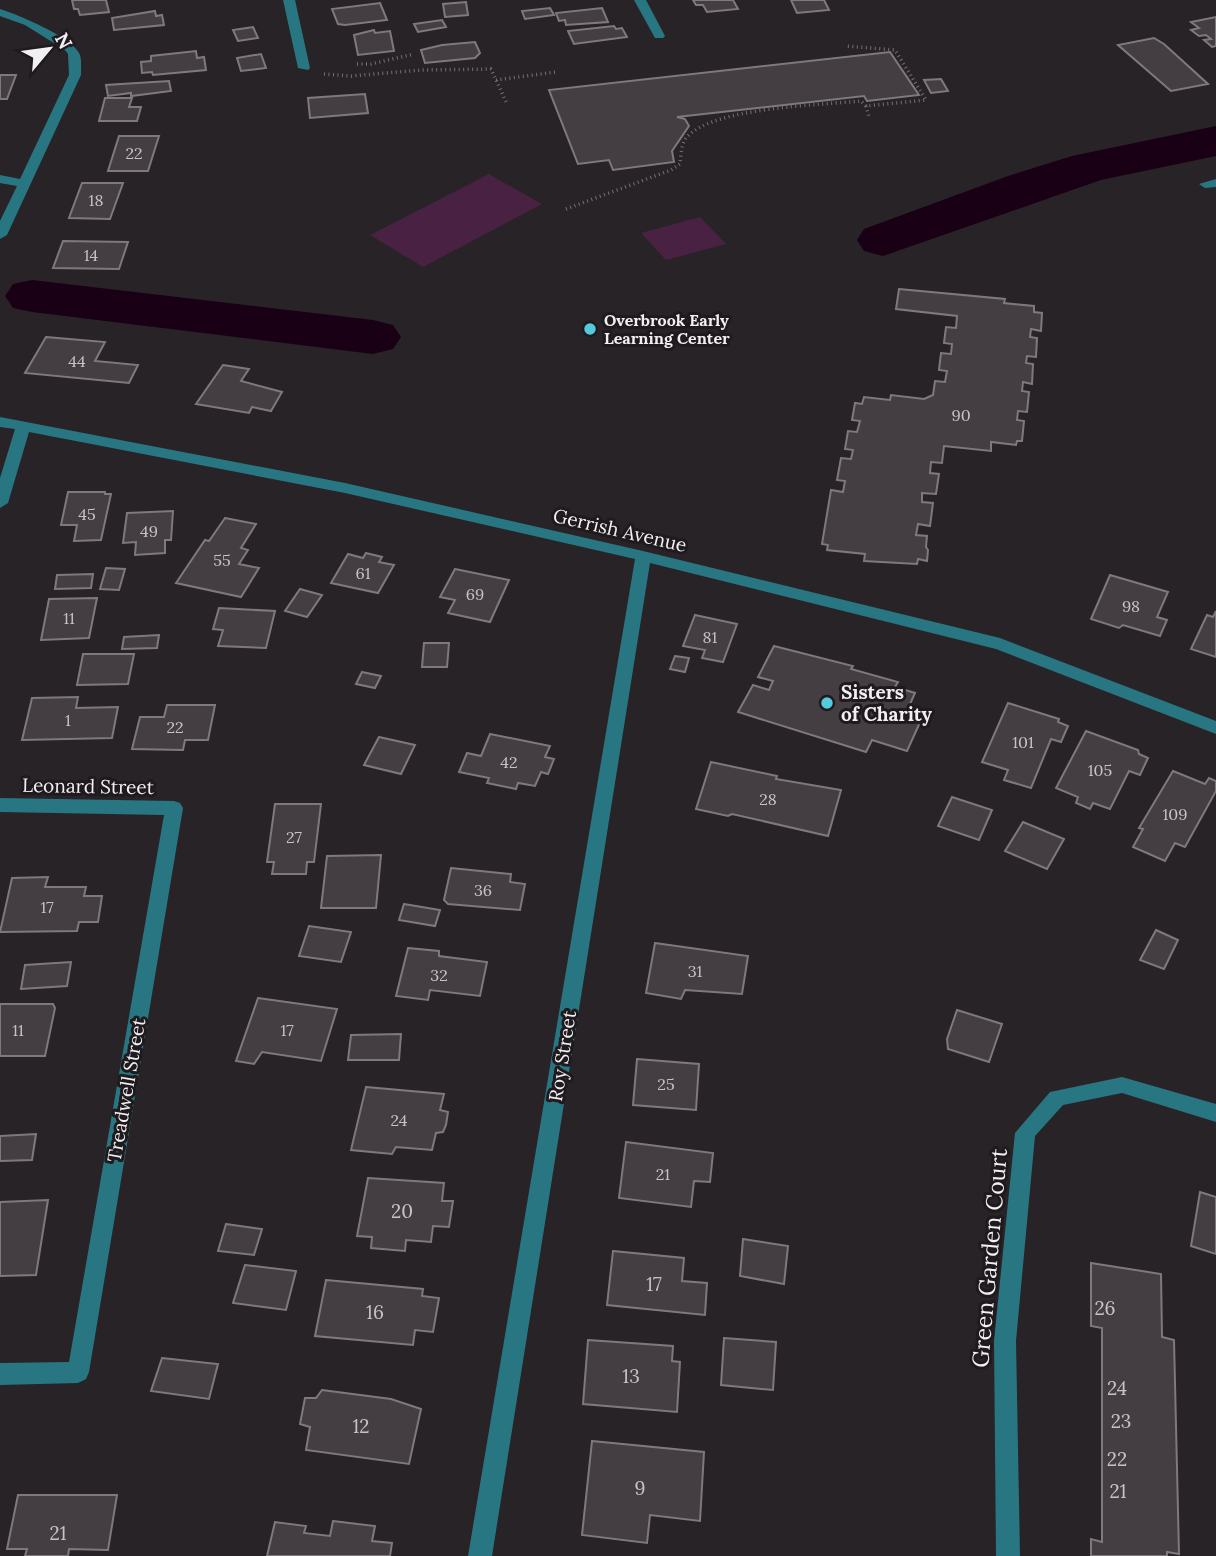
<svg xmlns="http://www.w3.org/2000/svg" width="1216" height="1556" font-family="Lora,serif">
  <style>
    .green { fill: #492142 }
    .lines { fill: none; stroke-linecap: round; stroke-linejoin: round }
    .river { fill: #190015; fill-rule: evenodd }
    .building { fill: #443e42; stroke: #7f787d; stroke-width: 2 }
    .path { stroke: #747074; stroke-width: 3.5; stroke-dasharray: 1 3.5; stroke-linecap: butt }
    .lane { fill: #287682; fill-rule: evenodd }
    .street { fill: #287682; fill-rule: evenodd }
    .poi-dot { fill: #54cadd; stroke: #1e1a1d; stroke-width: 2.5 }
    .labels { text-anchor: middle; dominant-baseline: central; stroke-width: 6; stroke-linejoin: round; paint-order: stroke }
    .number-label { font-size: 16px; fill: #c6c3c6 }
    .far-poi-label { font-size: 16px; font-weight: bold; fill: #f2eff2; stroke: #1e1a1d; text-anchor: start }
    .street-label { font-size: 19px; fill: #f2eff2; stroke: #1e1a1d }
    .poi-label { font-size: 19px; font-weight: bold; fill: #f2eff2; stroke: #1e1a1d; text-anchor: start }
    .near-number-label { font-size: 19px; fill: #c6c3c6 }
    .near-street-label { font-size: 23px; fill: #f2eff2; stroke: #1e1a1d }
  </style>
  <rect width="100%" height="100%" fill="#282327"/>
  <g class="green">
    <path d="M489,174L542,204L423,267L370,235Z"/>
    <path d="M700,217L726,244L666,260L641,233Z"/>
  </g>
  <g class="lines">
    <g class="river">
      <path d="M1216,126V156L1101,180L883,256L864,251L857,240L864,229L1008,176L1072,156Z"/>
      <path d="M32,280L373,320L393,325L401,337L393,349L373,354L32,312L13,308L5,296L13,284Z"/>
    </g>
  </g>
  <g class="building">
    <path d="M72,0H106L109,12L80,15L78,9H74Z"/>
    <path d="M693,0H733L738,9L707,12L703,5H696Z"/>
    <path d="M791,0H824L829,10L797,13Z"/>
    <path d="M466,2L468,15L445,17L443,4Z"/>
    <path d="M380,3L387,20L345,25L338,24L332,9Z"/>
    <path d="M550,8L554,15L525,19L522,11Z"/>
    <path d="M602,8L608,22L566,25L565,20L559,21L556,13Z"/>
    <path d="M155,11L156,16L162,15L164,25L114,30L112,18Z"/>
    <path d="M1216,17V46L1212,47L1204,40L1211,39L1206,35L1199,36L1191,30L1199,28L1191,22Z"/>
    <path d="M442,20L446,27L418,32L414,24Z"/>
    <path d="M614,26L616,29L622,28L627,37L574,44L568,31Z"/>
    <path d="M253,27L258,38L238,41L233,30Z"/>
    <path d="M374,30L375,33L390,31L394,51L358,55L354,35Z"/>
    <path d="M1154,38L1164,44L1208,84L1171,91L1118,45Z"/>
    <path d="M475,42L480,53L475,58L425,63L421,50L442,45Z"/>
    <path d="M196,51L197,58L204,57L206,70L153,75L152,72L142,73L141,62L151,61V56Z"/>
    <path d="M890,52L919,95L867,101L864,96L677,117L685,119L689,126L672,151L674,162L613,170L609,160L578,164L549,90Z"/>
    <path d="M261,54L266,68L241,71L237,58Z"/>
    <path d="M0,75H16L7,99H0Z"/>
    <path d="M941,79L948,91L931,93L924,80Z"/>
    <path d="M169,81L171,91L131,96V93L108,96L106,85Z"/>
    <path d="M365,94L368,113L310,118L308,98Z"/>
    <path d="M105,98H132L129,107H141L137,121H99Z"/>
    <path d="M119,136H159L148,171H108Z"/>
    <path d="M82,183H123L110,219L69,218Z"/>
    <path d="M63,241L128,242L119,269L53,268Z"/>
    <path d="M899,289L1005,299L1004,303L1034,306V312L1042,313L1041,331L1031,329L1030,337L1037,338L1036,357L1027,356L1026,363L1033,364L1032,384L1023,382L1022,391L1029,392L1027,412L1018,411L1017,420L1024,421L1022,441H1017L1016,445L991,442V451L944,446L942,463L931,462L930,473L939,474L936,494L922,493V502L933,503L930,526L918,524L916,535L927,536L926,547L928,550L927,561L918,559L917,564L864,561L865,554L827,550L828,545L822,544L831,490L843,492L845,481L837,480L841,458L851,459L853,450L845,449L848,431L857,432L860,421L852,420L855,403L862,404L864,397L890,400L891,395L924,399L933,395L935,381L945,382L947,371L939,370L941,353L951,354L952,344L944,343L946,327L956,328L957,316L896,309Z"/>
    <path d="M46,337L105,342L95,361L138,365L129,383L25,373Z"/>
    <path d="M223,365L249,369L241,381L282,392L271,411L252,407L249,413L196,404Z"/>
    <path d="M68,492H105V494H111L101,540L74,541L77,525H61Z"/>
    <path d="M173,511L171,540H165V553L135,555L136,542L123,543L127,513Z"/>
    <path d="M225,518L256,524L241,548L248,550L239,564L259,568L241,597L176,583L205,540L209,541Z"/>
    <path d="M366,553L382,557L379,562L394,565L378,593L331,583L348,554L363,558Z"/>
    <path d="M106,568L125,569L119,590L100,589Z"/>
    <path d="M455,569L509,580L490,622L448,613L455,600L440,597Z"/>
    <path d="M93,574L91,588L55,589L57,575Z"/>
    <path d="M1110,575L1168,592L1157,617L1167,620L1160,636L1123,625L1119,628L1091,619Z"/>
    <path d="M300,589L322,595L307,617L285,611Z"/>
    <path d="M97,598L89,638L41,640L49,599Z"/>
    <path d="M219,608L275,611L266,648L218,646L223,630L213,629Z"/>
    <path d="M1216,611V657L1191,649L1207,615L1213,617Z"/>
    <path d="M695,615L737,624L723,662L702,658L705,650L683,646Z"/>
    <path d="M159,635L157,648L122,649L124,637Z"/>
    <path d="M424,643H449L447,667H422Z"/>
    <path d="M774,646L853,666L851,669L898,682L895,687L915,693L906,713L922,718L907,751L872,740L866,752L738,712L753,685L769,690L773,681L758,677Z"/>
    <path d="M83,654H134L128,684L77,685Z"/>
    <path d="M675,656L689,658L685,672L670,669Z"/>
    <path d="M362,672L381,676L375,688L356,684Z"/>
    <path d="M78,697L76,708L118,707L112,738L22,740L32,698Z"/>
    <path d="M1008,703L1059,719L1058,722L1068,726L1061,742L1051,739L1031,788L1004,780L1008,770L982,762Z"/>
    <path d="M167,705H215L208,740H185L183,750L132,749L140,717H164Z"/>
    <path d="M1086,731L1138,750L1139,754L1148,758L1140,775L1129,771L1110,809L1093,803L1090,809L1076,803L1078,797L1056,788Z"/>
    <path d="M490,734L550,746L545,757L554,759L548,774L541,772L535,786L518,783L516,789L487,783L489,778L459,772L467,753L481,756Z"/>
    <path d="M379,737L415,745L401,774L364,765Z"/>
    <path d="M711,762L777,776L776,779L841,790L828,836L732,814L728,816L696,809Z"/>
    <path d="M1173,771L1205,784L1209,778L1216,781V791L1185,847L1175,843L1165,861L1133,847L1143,829L1139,828Z"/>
    <path d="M952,797L992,810L979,840L938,826Z"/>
    <path d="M275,804H321L314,862H307L306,874H272L274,862H267Z"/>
    <path d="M1023,822L1064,839L1047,869L1005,851Z"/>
    <path d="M381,855L376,908H321L327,856Z"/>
    <path d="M451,868L511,874L510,882L525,884L520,910L448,904L444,900Z"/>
    <path d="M48,877L45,887H86L84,896H102L98,922H79L77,931L0,932L12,878Z"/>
    <path d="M404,904L440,910L435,926L399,920Z"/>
    <path d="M309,926L351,932L341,962L299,956Z"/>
    <path d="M1156,930L1178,940L1164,969L1140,960Z"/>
    <path d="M655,943L748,956L742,994L685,990L681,999L646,993Z"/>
    <path d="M408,948L439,951V956L487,962L480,996L430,990L428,1000L396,996Z"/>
    <path d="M71,962L67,986L21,989L25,965Z"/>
    <path d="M258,998L337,1009L321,1061L262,1052L254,1064L236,1061Z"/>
    <path d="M0,1004H53L55,1008L45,1056H0Z"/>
    <path d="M957,1010L1002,1024L989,1062L948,1049L947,1039Z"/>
    <path d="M401,1034L399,1060H348L351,1035Z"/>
    <path d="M637,1059L699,1064L696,1110L633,1105Z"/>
    <path d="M366,1087L444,1094L440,1110L448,1112L446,1125L443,1132L436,1133L432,1150L396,1147L392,1154L351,1150Z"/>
    <path d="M36,1134L32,1160L0,1161V1136Z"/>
    <path d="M626,1142L713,1153L710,1182L694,1181L691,1207L619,1198Z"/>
    <path d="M368,1178L444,1183L442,1201H453L449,1227L433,1226L431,1242L406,1240L405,1251L371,1248L372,1237L357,1236Z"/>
    <path d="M1200,1192L1216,1197V1254L1191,1246Z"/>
    <path d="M48,1200L36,1275L0,1276V1202Z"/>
    <path d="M226,1224L262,1229L254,1255L218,1251Z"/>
    <path d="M743,1239L788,1246L784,1284L740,1276Z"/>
    <path d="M613,1251L684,1258L682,1281L707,1283L705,1315L607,1305Z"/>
    <path d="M1091,1263L1161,1274L1162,1337L1174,1340L1179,1554L1167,1552V1556H1091V1539L1102,1542V1328L1091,1326Z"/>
    <path d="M245,1265L296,1271L286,1310L233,1303Z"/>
    <path d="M326,1280L423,1289L422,1296L439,1298L433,1332L415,1330L413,1345L315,1336Z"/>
    <path d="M724,1338L776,1342L773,1390L721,1385Z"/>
    <path d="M588,1340L673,1346L672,1361L680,1362L677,1412L583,1404Z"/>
    <path d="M162,1358L218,1364L209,1399L151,1391Z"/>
    <path d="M322,1390L391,1399L421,1409L409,1464L306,1450L310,1427L300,1424L305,1398H316Z"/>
    <path d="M592,1441L704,1452L700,1521L650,1515L647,1543L582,1535Z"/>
    <path d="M18,1495H117L108,1550L69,1549L68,1556H25L27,1549H7Z"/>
    <path d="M333,1521L375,1526L372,1541L392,1543L390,1556H267L275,1522L306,1526L304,1533L330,1536Z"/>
  </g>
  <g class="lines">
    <g class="path">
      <path d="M357,64H371L414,54"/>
      <path d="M324,74L351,76L421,70L491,69L507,104"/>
      <path d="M496,80L556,72"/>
      <path d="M866,106L869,117"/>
      <path d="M566,209L671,170L680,164C681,156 681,145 686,138C712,107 821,105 861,101L866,106L926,100L895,50L846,46"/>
    </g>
    <path class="lane" d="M1216,179V187L1205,188L1199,184Z"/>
    <g class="street">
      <path d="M283,0H295L310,68L308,70L298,68Z"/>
      <path d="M634,0H646L665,36L663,38H655Z"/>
      <path d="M0,9C17,14 71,37 79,53C82,58 81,68 81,75L7,235L0,239V221L17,186L0,183V175L20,179L69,75L68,54L65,50L25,25L0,16Z"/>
      <path d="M0,417L345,483L643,551L1000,638L1216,721V734L996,649L650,563L492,1556H468L635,559L345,493L29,432L8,503L0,508V478L15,429L0,427Z"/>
      <path d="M0,798L174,801L180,803L183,808L89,1372L86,1379L78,1383L0,1385V1363L69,1362L164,815L0,812Z"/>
      <path d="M1122,1077L1216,1104V1122L1122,1093L1063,1105L1035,1136L1016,1341L1020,1556H996L994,1341L1015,1133L1050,1092Z"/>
    </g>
  </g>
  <g class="poi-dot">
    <circle cx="590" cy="329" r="7"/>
    <circle cx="827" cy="703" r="7"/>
  </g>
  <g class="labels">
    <g class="number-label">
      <text x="134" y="153">22</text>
      <text x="96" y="200">18</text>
      <text x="91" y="255">14</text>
      <text x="77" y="361">44</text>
      <text x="961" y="415">90</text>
      <text x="87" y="514">45</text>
      <text x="149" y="531">49</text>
      <text x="222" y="560">55</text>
      <text x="363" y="573">61</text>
      <text x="475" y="594">69</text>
      <text x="1131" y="606">98</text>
      <text x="69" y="618">11</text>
      <text x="710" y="637">81</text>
      <text x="68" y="720">1</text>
      <text x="175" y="727">22</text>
      <text x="1023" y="742">101</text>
      <text x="509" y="762">42</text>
      <text x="1100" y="770">105</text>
      <text x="768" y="799">28</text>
      <text x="1175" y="814">109</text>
      <text x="294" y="837">27</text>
      <text x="483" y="890">36</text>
      <text x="47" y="907">17</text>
      <text x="695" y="971">31</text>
      <text x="439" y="975">32</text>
      <text x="18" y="1030">11</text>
      <text x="287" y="1030">17</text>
      <text x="666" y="1084">25</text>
      <text x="399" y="1120">24</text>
      <text x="663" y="1174">21</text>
    </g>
    <g class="far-poi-label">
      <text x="604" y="320">Overbrook Early<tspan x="604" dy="18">Learning Center</tspan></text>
    </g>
    <g class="street-label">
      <text transform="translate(620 530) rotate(13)">Gerrish Avenue</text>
      <text transform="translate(88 786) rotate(1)">Leonard Street</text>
      <text transform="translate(562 1056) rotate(-81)">Roy Street</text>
      <text transform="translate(126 1090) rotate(-80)">Treadwell Street</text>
    </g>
    <g class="poi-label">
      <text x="841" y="692">Sisters<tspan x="841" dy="22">of Charity</tspan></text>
    </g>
    <g class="near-number-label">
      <text x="402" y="1211">20</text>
      <text x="654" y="1284">17</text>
      <text x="1105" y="1308">26</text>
      <text x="375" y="1312">16</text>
      <text x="631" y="1376">13</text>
      <text x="1117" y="1388">24</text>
      <text x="1121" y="1421">23</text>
      <text x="361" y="1426">12</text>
      <text x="1117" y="1459">22</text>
      <text x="640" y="1488">9</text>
      <text x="1118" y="1491">21</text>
      <text x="58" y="1533">21</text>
    </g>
    <g class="near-street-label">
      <text transform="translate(989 1258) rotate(-85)">Green Garden Court</text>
    </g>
  </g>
  <g transform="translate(49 49) rotate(61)" stroke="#1e1a1d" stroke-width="5" paint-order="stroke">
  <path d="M0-5L12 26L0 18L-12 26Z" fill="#f2eff2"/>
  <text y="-10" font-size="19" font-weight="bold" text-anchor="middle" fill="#f2eff2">N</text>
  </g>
</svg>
